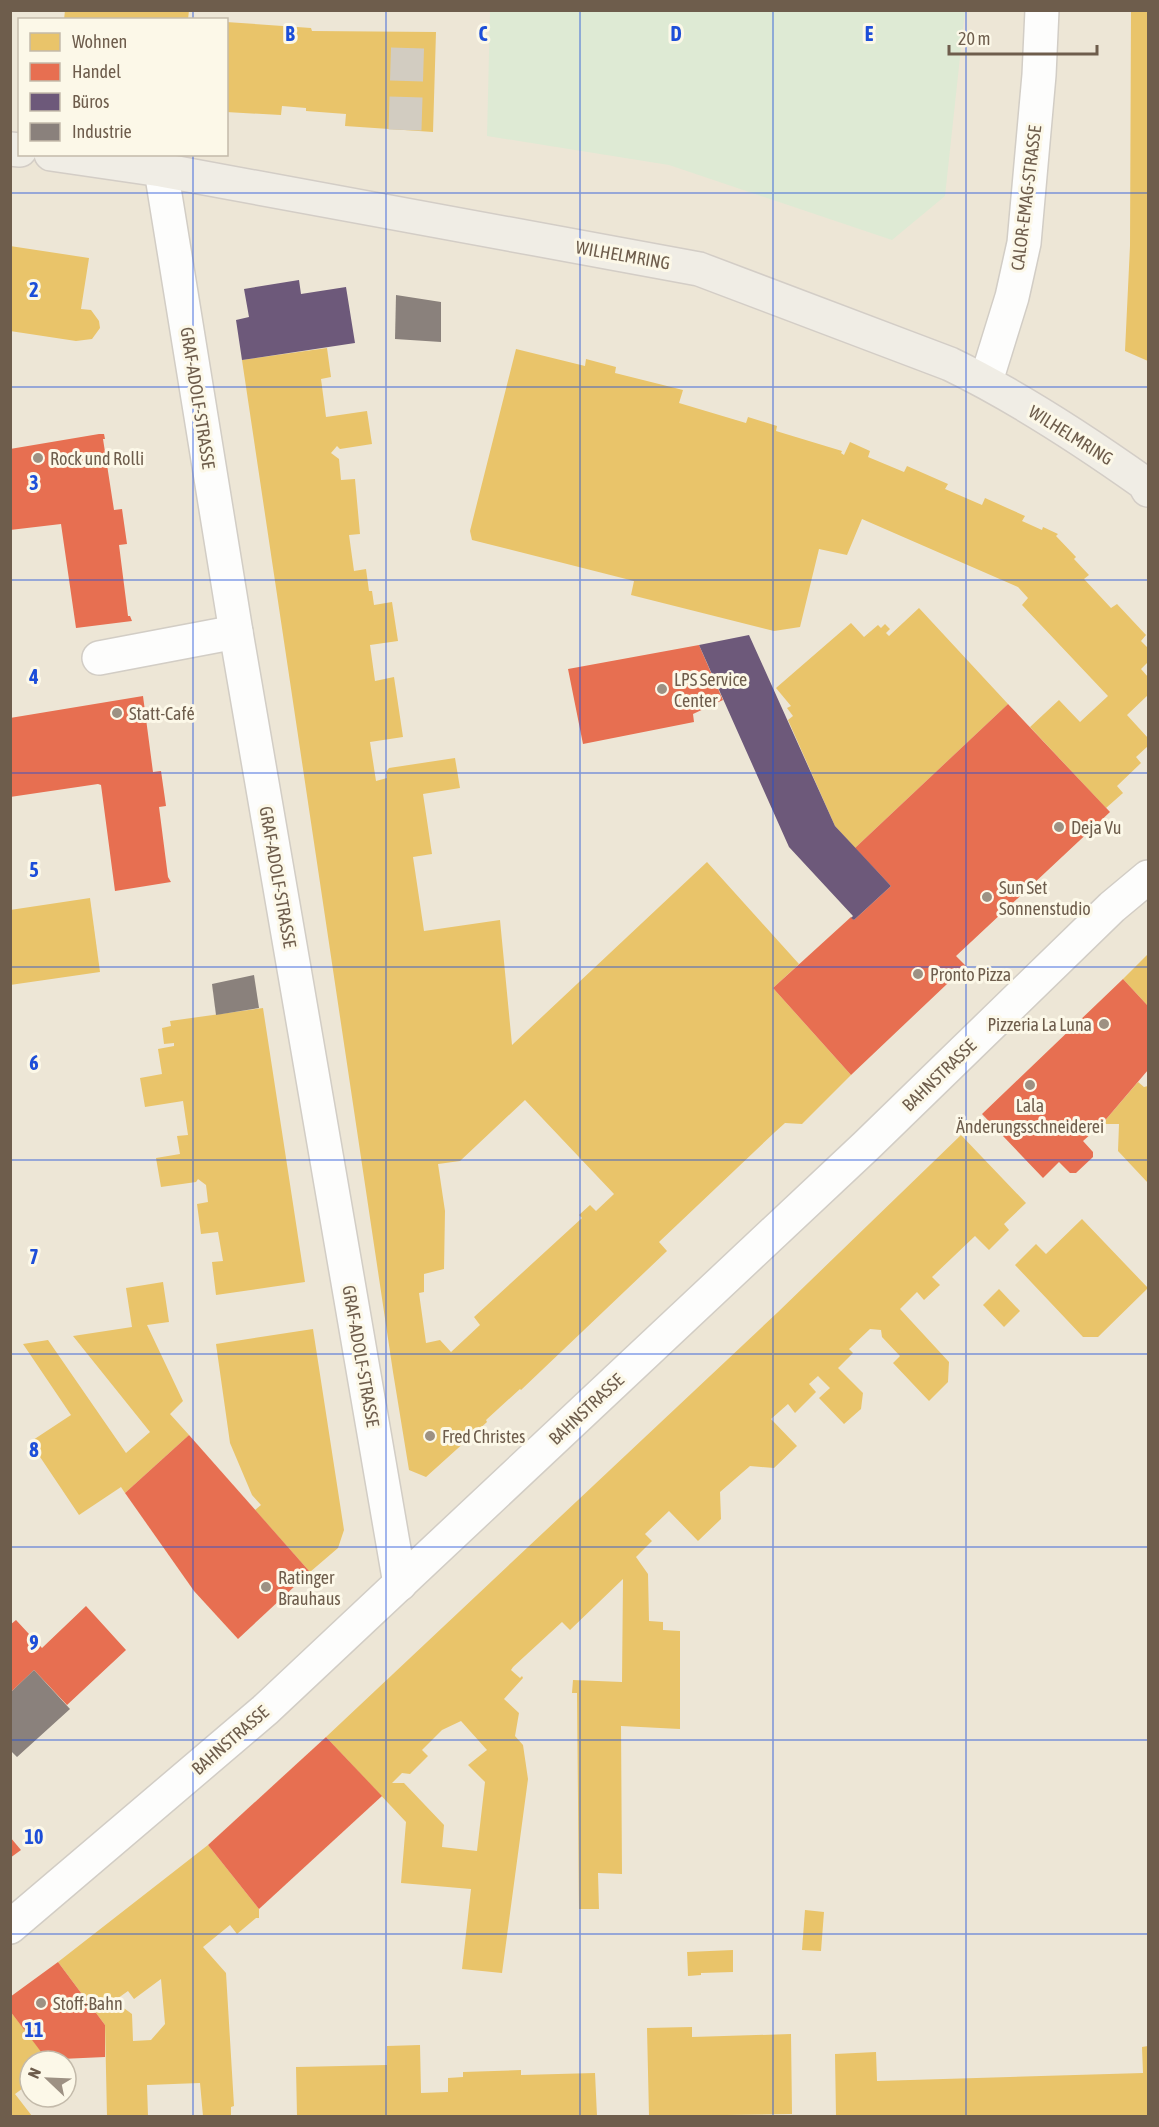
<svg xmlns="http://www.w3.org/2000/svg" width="1159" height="2127" font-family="'Asap Condensed',sans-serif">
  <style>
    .residential { fill: #ede6d6; fill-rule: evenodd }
    .green { fill: #deead4 }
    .homes { fill: #e9c46a; fill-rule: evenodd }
    .shops { fill: #e76f51 }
    .offices { fill: #6d597a }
    .industry { fill: #8a817c }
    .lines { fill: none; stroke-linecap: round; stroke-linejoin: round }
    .minor-tunnel { stroke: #d2ccc1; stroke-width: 33; stroke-dasharray: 33 16; stroke-linecap: butt }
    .minor-casing { stroke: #d2cdc5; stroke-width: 36 }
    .major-casing { stroke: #d3cdc6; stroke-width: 36 }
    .minor { stroke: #fdfdfc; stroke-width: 33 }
    .major { stroke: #f0ede5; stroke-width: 33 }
    .grid { fill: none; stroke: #1d4ed8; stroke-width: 1.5; stroke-opacity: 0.55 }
    .poi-dot { fill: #9d9183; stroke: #fcf8e8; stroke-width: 2 }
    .labels { text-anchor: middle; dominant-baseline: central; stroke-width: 6; stroke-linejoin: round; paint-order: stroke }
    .street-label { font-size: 18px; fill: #6e5d4c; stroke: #fcf8e8 }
    .poi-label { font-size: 18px; fill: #6e5d4c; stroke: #fcf8e8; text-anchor: start }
    .grid-label { font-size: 20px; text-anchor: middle; font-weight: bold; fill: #1d4ed8; stroke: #fcf8e8; stroke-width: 6; stroke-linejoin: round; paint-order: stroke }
  </style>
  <rect width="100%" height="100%" fill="#f4f1e8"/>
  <path class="residential" d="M11,11H1148V2116H11ZM20,20H226V154H20ZM30,2061H66V2097H30Z"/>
  <path class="green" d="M490,11H965L945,196L892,240L669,165L487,136Z"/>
  <g class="homes">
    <path d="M65,10H189L188,20H64Z"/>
    <path d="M1131,10H1148V361L1125,351L1130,246Z"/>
    <path d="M226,22L311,28L312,31L436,32L433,132L345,126L346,114L306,111V108L282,106L281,115L226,112Z"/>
    <path d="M10,246L89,258L81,309L91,310L99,321L100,328L92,339L76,341L10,331Z"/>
    <path d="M327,348L331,377L321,379L326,417L367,411L372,444L340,449L337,446L331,453L339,459L341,480L355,479L360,534L349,535L354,571L366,569L369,591H372L374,605L392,602L398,641L370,645L375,681L394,677L403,737L370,742L376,781L387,778L386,772L389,768L455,758L460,788L423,794L432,854L413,857L424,931L500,920L512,1045L707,862L799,964L773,988L851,1075L802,1124L785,1123L775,1132L659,1242L667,1251L521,1390L520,1389L486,1420L487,1422L426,1477L409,1470L393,1372L242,360ZM525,1100L614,1194L596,1211L590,1205L579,1215L582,1218L474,1317L480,1325L451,1352L440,1340L426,1343L419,1293L424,1292V1274L444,1269L445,1211L438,1164L460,1161Z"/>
    <path d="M516,349L585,366L586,359L616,367L615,373L683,390L679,403L746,423L748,417L777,426L776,431L842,451L841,453L844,455L850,442L870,451L868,457L904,472L907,466L948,484L945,489L982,505L985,498L1025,516L1022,521L1042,530L1043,527L1058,534L1056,536L1076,557L1074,559L1089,575L1084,579L1111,608L1117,604L1146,635L1141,641L1148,648V662L1141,669L1148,677V695L1127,715L1148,738V746L1136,757L1141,763L1117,786L1123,793L1106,808L1030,727L1059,700L1080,722L1108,696L1022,605L1028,598L1018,587L862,519L847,555L819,549L800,627L774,631L631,595L634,581L472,540L470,531Z"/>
    <path d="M919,608L1008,704L855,848L835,826L788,720L793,716L787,708L791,706L776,688L851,623L864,637L878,625L881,628L885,624L890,629L886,633L889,636Z"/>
    <path d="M90,898L100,972L10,985V910Z"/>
    <path d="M1148,954V1006L1123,979Z"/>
    <path d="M263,1008L305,1282L216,1295L212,1262L223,1261L218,1232L201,1234L197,1204L208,1202L206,1185L198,1179L196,1182L161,1187L156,1158L180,1154L177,1136L188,1135L183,1101L145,1107L140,1078L162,1074L158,1049L174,1046V1043L164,1044L162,1028L171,1026L170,1021Z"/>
    <path d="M1138,1082L1144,1087L1148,1086V1183L1118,1151L1119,1124H1102Z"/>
    <path d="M961,1135L1026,1203L1004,1224L1009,1230L989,1250L975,1236L932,1277L940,1285L924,1300L917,1292L900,1309L949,1362L948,1382L929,1401L893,1363L900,1356L882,1337L881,1330L870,1329L849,1349L853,1353L838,1368L863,1393L861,1409L844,1424L819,1398L830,1388L818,1376L809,1384L816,1392L795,1413L788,1404L771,1419L797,1446L774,1468L750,1466L720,1492L721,1519L698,1541L669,1511L645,1534L652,1541L636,1557L648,1574L649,1621L663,1622V1630L680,1631V1729L621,1726L622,1874L598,1873L599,1909H579L577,1693H572L573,1680L622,1682L623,1579L570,1630L562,1622L513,1667L511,1670L520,1678L522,1676L523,1678L504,1699L519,1713L515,1736L523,1745L528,1779L502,1973L462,1969L471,1889L401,1883L406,1822L326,1737L778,1312ZM461,1721L487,1750L468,1765L485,1782L477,1851L442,1847L444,1825L404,1783H392L402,1773L410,1774L428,1756L422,1750L442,1730Z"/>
    <path d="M1082,1219L1148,1288L1098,1337H1083L1015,1265L1036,1244L1046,1254Z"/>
    <path d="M163,1282L169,1322L147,1325L183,1401L170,1414L189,1435L125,1493L121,1487L79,1515L30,1442L71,1415L23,1344L48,1340L126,1453L150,1432L73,1336L132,1327L126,1288Z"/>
    <path d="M999,1289L1020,1311L1004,1327L983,1305Z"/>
    <path d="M313,1329L344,1530L338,1548L310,1572L255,1510L261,1505L252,1495L230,1443L216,1344Z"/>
    <path d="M208,1845L259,1909V1918H256L237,1934L230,1925L203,1947L226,1973L234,2106L231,2107V2116H203L200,2083L147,2085L148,2116H107L105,2025L58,1962ZM161,1979L165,2024L151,2040L133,2041L132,2014L114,2001L128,1991L134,1999Z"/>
    <path d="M805,1910L824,1912L821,1951L802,1950Z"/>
    <path d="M733,1950V1972L701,1973V1975L688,1976L687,1952Z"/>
    <path d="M10,2011L45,2056L38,2061H30L28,2069L30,2083L15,2094L32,2116H10Z"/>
    <path d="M692,2027V2037L791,2034L792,2114L649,2116L647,2028Z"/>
    <path d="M420,2045L421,2093L448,2092V2078L463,2077V2072L521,2070V2075L595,2073L597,2116H297L296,2067L387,2065V2046Z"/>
    <path d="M1148,2046V2116H836L835,2054L876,2052L877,2081L1143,2073L1142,2047Z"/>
  </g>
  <g class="shops">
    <path d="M99,434H104L105,439H103L114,510L122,509L127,544L119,545L128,616H130L132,621L76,628L61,524L10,530V449Z"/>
    <path d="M699,645L723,700L693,714L694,722L583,744L568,669Z"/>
    <path d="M143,696L153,772L161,771L166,806L159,807L168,877L171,882L115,891L101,785L98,784L10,797V718Z"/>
    <path d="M1008,704L1110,812L956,956L966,966L851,1075L773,988L851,917L854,920L891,886L855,848Z"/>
    <path d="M1123,979L1148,1006V1070L1102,1124L1083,1141L1093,1152V1157L1076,1173H1070L1059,1162L1043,1178L982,1114Z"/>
    <path d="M189,1435L310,1572L238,1639L194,1591L125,1493Z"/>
    <path d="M86,1606L126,1650L67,1705L34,1670L12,1691L10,1625L16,1620L42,1648Z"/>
    <path d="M326,1737L382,1796L259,1909L208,1845Z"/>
    <path d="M10,1837L21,1850L10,1858Z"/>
    <path d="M58,1962L105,2025V2057L61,2059L57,2061H48L10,2011V1997Z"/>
  </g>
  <g class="offices">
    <path d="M299,280L301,294L346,287L355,343L242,360L236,320L249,317L244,289Z"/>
    <path d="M749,635L835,826L891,886L854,920L851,918L853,916L789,847L699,645Z"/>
  </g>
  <g class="industry">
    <path d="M396,295L441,302V342L395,339Z"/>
    <path d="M254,975L259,1008L216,1015L212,984Z"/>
    <path d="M34,1670L70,1709L17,1757L10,1750V1690L12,1691Z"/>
  </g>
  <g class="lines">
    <path class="minor-tunnel" d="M405,130L408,32"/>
    <defs>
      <g id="minor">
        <path d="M161,170L236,632L400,1584"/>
        <path d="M986,381L1012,297L1024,243L1039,75L1042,10"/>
        <path d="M99,658L236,632"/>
        <path d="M10,1927L265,1710L866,1146L1112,907L1148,877"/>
      </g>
      <g id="major">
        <path d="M10,149L20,150"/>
        <path d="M51,154L161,170L699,269L950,364C1018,397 1082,439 1144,483L1148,490"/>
      </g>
    </defs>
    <use href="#minor" class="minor-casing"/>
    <use href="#major" class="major-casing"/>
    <use href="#minor" class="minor"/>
    <use href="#major" class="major"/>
  </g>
  <path class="grid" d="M193,10V20M386,10V2116M580,10V2116M773,10V2116M966,10V2116M193,154V2116M10,193H1148M10,387H1148M10,580H1148M10,773H1148M10,967H1148M10,1160H1148M10,1354H1148M10,1547H1148M10,1740H1148M10,1934H1148"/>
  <g class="poi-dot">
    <circle cx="38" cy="458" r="6"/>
    <circle cx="662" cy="689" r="6"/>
    <circle cx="117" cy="713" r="6"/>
    <circle cx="1059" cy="827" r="6"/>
    <circle cx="987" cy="897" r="6"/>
    <circle cx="918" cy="974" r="6"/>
    <circle cx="1104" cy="1024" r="6"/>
    <circle cx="1030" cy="1085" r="6"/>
    <circle cx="430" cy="1436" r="6"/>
    <circle cx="266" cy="1587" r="6"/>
    <circle cx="41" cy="2003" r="6"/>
  </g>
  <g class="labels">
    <g class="street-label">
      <text transform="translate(1026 198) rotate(-83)">CALOR-EMAG-STRASSE</text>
      <text transform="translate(623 255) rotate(10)">WILHELMRING</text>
      <text transform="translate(198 398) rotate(81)">GRAF-ADOLF-STRASSE</text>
      <text transform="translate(1071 435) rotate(32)">WILHELMRING</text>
      <text transform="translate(278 877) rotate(80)">GRAF-ADOLF-STRASSE</text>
      <text transform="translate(939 1075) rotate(-44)">BAHNSTRASSE</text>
      <text transform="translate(361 1356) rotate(80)">GRAF-ADOLF-STRASSE</text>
      <text transform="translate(586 1409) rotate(-43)">BAHNSTRASSE</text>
      <text transform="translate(230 1740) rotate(-41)">BAHNSTRASSE</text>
    </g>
    <g class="poi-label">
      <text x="50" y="458">Rock und Rolli</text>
      <text x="674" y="679">LPS Service<tspan x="674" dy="21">Center</tspan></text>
      <text x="129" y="713">Statt-Café</text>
      <text x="1071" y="827">Deja Vu</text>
      <text x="999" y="887">Sun Set<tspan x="999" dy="21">Sonnenstudio</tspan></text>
      <text x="930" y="974">Pronto Pizza</text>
      <text x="1092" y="1024" text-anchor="end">Pizzeria La Luna</text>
      <text x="1030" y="1105" text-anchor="middle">Lala<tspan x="1030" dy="21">Änderungsschneiderei</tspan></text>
      <text x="442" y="1436">Fred Christes</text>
      <text x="278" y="1577">Ratinger<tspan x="278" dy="21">Brauhaus</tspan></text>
      <text x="53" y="2003">Stoff-Bahn</text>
    </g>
  </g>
  <g class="grid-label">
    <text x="290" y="41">B</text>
    <text x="483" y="41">C</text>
    <text x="676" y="41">D</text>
    <text x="869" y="41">E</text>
    <text x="34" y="297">2</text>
    <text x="34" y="490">3</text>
    <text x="34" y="684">4</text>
    <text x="34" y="877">5</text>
    <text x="34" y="1070">6</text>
    <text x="34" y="1264">7</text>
    <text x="34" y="1457">8</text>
    <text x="34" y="1650">9</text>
    <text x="34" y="1844">10</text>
    <text x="34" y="2037">11</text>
  </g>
  <rect width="1159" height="2127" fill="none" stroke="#6e5d4c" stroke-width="24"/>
  <rect x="18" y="18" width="210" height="138" fill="#fcf8e8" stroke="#c3baaa" stroke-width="1.5"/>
  <rect x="30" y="33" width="30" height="18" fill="#e9c46a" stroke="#c3baaa" stroke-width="1.5"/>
  <text x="72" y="48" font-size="18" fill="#6e5d4c">Wohnen</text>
  <rect x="30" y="63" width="30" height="18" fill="#e76f51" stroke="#c3baaa" stroke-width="1.5"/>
  <text x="72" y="78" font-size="18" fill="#6e5d4c">Handel</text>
  <rect x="30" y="93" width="30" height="18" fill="#6d597a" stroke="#c3baaa" stroke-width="1.5"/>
  <text x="72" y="108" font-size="18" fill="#6e5d4c">Büros</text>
  <rect x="30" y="123" width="30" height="18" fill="#8a817c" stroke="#c3baaa" stroke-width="1.5"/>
  <text x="72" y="138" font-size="18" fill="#6e5d4c">Industrie</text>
  <g transform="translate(48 2079) rotate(293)"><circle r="28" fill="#fcf8e8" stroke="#c3baaa" stroke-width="1.5"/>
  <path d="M0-4.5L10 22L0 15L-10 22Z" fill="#9d9183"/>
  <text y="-9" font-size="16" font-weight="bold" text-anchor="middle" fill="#6e5d4c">N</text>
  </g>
  <path d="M949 45v9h148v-9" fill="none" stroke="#6e5d4c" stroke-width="3"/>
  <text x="958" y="45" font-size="18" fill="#6e5d4c" stroke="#fcf8e8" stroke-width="4.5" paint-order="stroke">20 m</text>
</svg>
